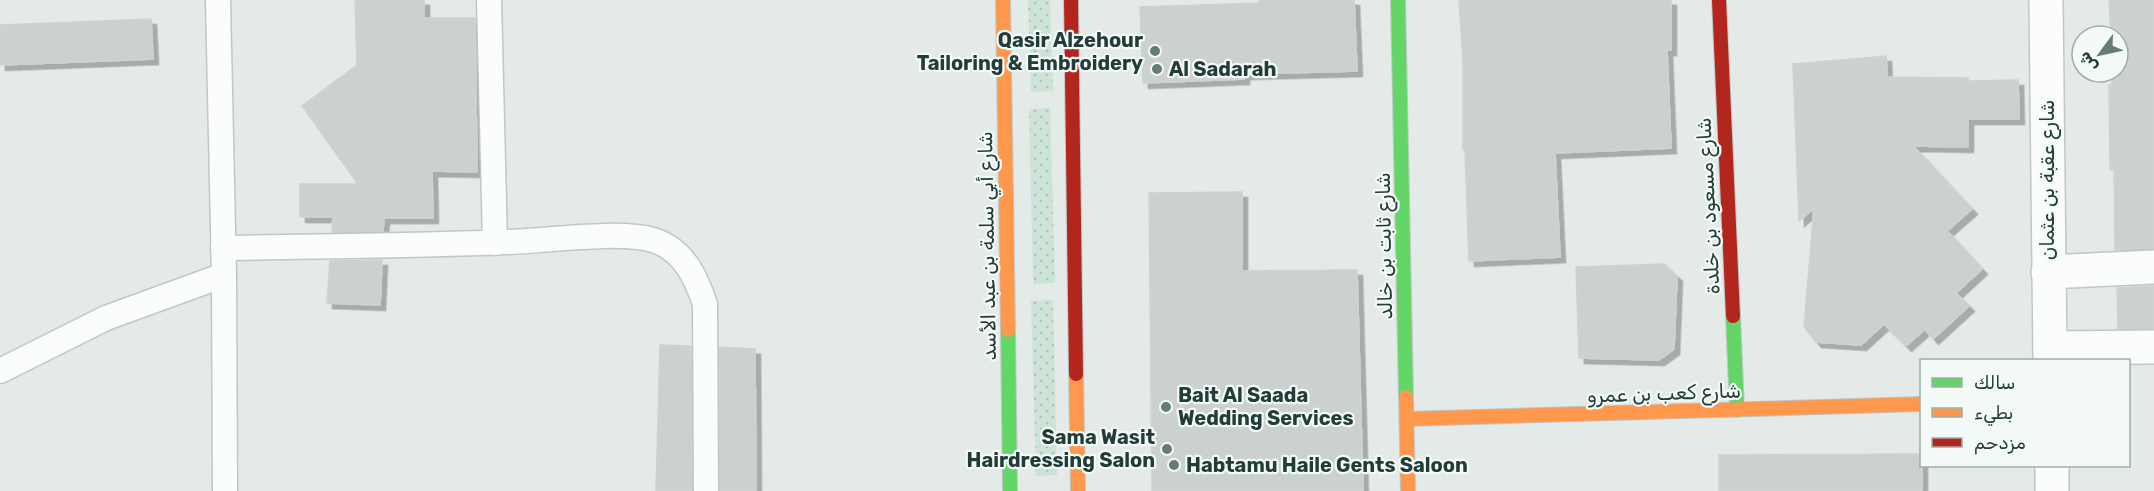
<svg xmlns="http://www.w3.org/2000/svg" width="2154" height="491" font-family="Rubik,'Noto Naskh Arabic',sans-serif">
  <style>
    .grass { fill: url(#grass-dots) }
    .building { fill: #cbd1cf; stroke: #cdd3d1; stroke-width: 1.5; filter: url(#shadow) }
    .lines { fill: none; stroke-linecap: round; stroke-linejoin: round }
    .lane-casing { stroke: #c1c7c5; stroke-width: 27 }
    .street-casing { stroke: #c1c7c5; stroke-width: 36 }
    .fast-casing { stroke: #c0c7c5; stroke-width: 16 }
    .slow-casing { stroke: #c0c7c5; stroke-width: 16 }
    .jam-casing { stroke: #c0c7c5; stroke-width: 16 }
    .lane { stroke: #fbfcfc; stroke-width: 24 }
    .street { stroke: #fbfcfc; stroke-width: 33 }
    .fast { stroke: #63d668; stroke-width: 14 }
    .slow { stroke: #ff974d; stroke-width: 14 }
    .jam { stroke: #b3261e; stroke-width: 14 }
    .poi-dot { fill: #667a76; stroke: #f2f9f6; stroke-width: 2 }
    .labels { text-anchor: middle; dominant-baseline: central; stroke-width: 4.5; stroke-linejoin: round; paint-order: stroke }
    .poi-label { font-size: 20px; font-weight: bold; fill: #223d39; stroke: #f2f9f6; text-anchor: start }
    .street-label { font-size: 20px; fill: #223d39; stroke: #f2f9f6 }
  </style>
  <defs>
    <pattern id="grass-dots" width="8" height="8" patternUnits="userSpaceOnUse" patternTransform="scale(1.5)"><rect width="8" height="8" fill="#cde3d7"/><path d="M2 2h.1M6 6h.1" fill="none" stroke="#b0c4b9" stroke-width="1.8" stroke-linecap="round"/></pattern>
    <filter id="shadow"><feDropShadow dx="5.5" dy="5.5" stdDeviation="0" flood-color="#0004"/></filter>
  </defs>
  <rect width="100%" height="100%" fill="#e4eae8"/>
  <g class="grass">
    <path d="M1028,0H1050L1053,91L1031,92Z"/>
    <path d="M1050,108L1055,283L1033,284L1029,109Z"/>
    <path d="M1053,300L1057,475L1036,476L1031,301Z"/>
  </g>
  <g class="building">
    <path d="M355,0H424V18H475L477,172L432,171L433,218H384L383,231L332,232L333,217H300V184H358L302,106L357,65Z"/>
    <path d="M1259,0H1354L1357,71L1244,74V79L1143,83L1140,7L1259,3Z"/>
    <path d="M1459,0H1671V50H1667L1671,148L1555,153L1560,257L1469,261L1465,150H1463V61Z"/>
    <path d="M2109,0H2154V248L2115,250L2114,170L2110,169L2109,85H2112V72H2118V36H2111Z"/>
    <path d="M151,19L153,59L0,65V25Z"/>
    <path d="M1886,56L1887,77L1968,78V81L2018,80L2019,119H1968V147L1913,146L1972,209L1947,231L1982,269L1956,293L1969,306L1933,339L1925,329L1906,346L1884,324L1861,345L1816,342L1804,327L1814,208L1799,221L1793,64Z"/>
    <path d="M1242,192V271L1357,270L1363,491H1152L1149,193Z"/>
    <path d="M382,260L380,305L327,303L330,261Z"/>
    <path d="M1664,264L1677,276L1674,349L1659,360L1579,358L1576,267Z"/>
    <path d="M2154,286V328L2118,329L2117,288Z"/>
    <path d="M660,345L691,346L692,491H656Z"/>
    <path d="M719,347L755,349L756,491H720Z"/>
    <path d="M1922,454V491H1719V455Z"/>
  </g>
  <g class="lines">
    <defs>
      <g id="lane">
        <path d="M218,0L224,275L225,491"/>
        <path d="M489,0L495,243"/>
        <path d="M223,248C317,246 412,246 507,242C545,241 619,230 653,240C683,249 696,277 705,304L706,491"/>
        <path d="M0,371L106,318L224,275"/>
      </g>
      <g id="street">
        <path d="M2046,0L2050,360"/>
        <path d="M2048,272L2154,267"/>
        <path d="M2050,348L2154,347"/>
        <path d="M2052,466V491"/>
      </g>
      <g id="fast">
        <path d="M1398,0L1406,397"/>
        <path d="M1733,316L1737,410"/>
        <path d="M1008,330L1010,491"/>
      </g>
      <g id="slow">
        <path d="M1003,0L1008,330"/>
        <path d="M1076,374L1078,491"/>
        <path d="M1406,397L1408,491"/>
        <path d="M1407,419L1922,404"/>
      </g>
      <g id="jam">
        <path d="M1071,0L1076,374"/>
        <path d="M1719,0L1733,316"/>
      </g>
    </defs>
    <use href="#lane" class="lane-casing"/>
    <use href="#street" class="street-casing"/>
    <use href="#fast" class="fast-casing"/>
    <use href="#slow" class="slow-casing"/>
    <use href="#jam" class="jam-casing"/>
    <use href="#lane" class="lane"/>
    <use href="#street" class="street"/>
    <use href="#fast" class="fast"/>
    <use href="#slow" class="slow"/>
    <use href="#jam" class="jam"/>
  </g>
  <g class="poi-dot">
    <circle cx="1155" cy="51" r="6"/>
    <circle cx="1157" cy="69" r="6"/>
    <circle cx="1166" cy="407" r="6"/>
    <circle cx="1167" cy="449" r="6"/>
    <circle cx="1174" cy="465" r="6"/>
  </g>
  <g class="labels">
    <g class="poi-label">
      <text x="1143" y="40" text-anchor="end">Qasir Alzehour<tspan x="1143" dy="23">Tailoring &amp; Embroidery</tspan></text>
      <text x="1169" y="69">Al Sadarah</text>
      <text x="1178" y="395">Bait Al Saada<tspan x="1178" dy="23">Wedding Services</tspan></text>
      <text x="1155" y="437" text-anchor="end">Sama Wasit<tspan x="1155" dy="23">Hairdressing Salon</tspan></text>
      <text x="1186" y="465">Habtamu Haile Gents Saloon</text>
    </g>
    <g class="street-label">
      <text transform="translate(2047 180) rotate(-90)">شارع عقبة بن عثمان</text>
      <text transform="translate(1708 206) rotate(-93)">شارع مسعود بن خلدة</text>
      <text transform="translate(987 246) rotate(-91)">شارع أبي سلمة بن عبد الأسد</text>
      <text transform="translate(1384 246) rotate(-91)">شارع ثابت بن خالد</text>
      <text transform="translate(1664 393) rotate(-2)">شارع كعب بن عمرو</text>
    </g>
  </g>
  <rect x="1920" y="359" width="210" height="108" fill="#f2f9f6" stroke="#9faeaa" stroke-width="1.5"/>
  <rect x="1932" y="378" width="30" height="9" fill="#63d668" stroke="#9faeaa" stroke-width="1.5"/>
  <text x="1974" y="389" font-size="18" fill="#223d39">سالك</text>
  <rect x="1932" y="408" width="30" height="9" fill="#ff974d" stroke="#9faeaa" stroke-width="1.5"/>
  <text x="1974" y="419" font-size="18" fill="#223d39">بطيء</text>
  <rect x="1932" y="438" width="30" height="9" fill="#b3261e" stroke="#9faeaa" stroke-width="1.5"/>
  <text x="1974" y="449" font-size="18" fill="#223d39">مزدحم</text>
  <g transform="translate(2100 54) rotate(237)"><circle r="28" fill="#f2f9f6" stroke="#9faeaa" stroke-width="1.5"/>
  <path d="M0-4.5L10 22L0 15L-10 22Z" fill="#667a76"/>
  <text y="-9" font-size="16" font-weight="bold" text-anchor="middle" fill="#223d39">ش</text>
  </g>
</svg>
